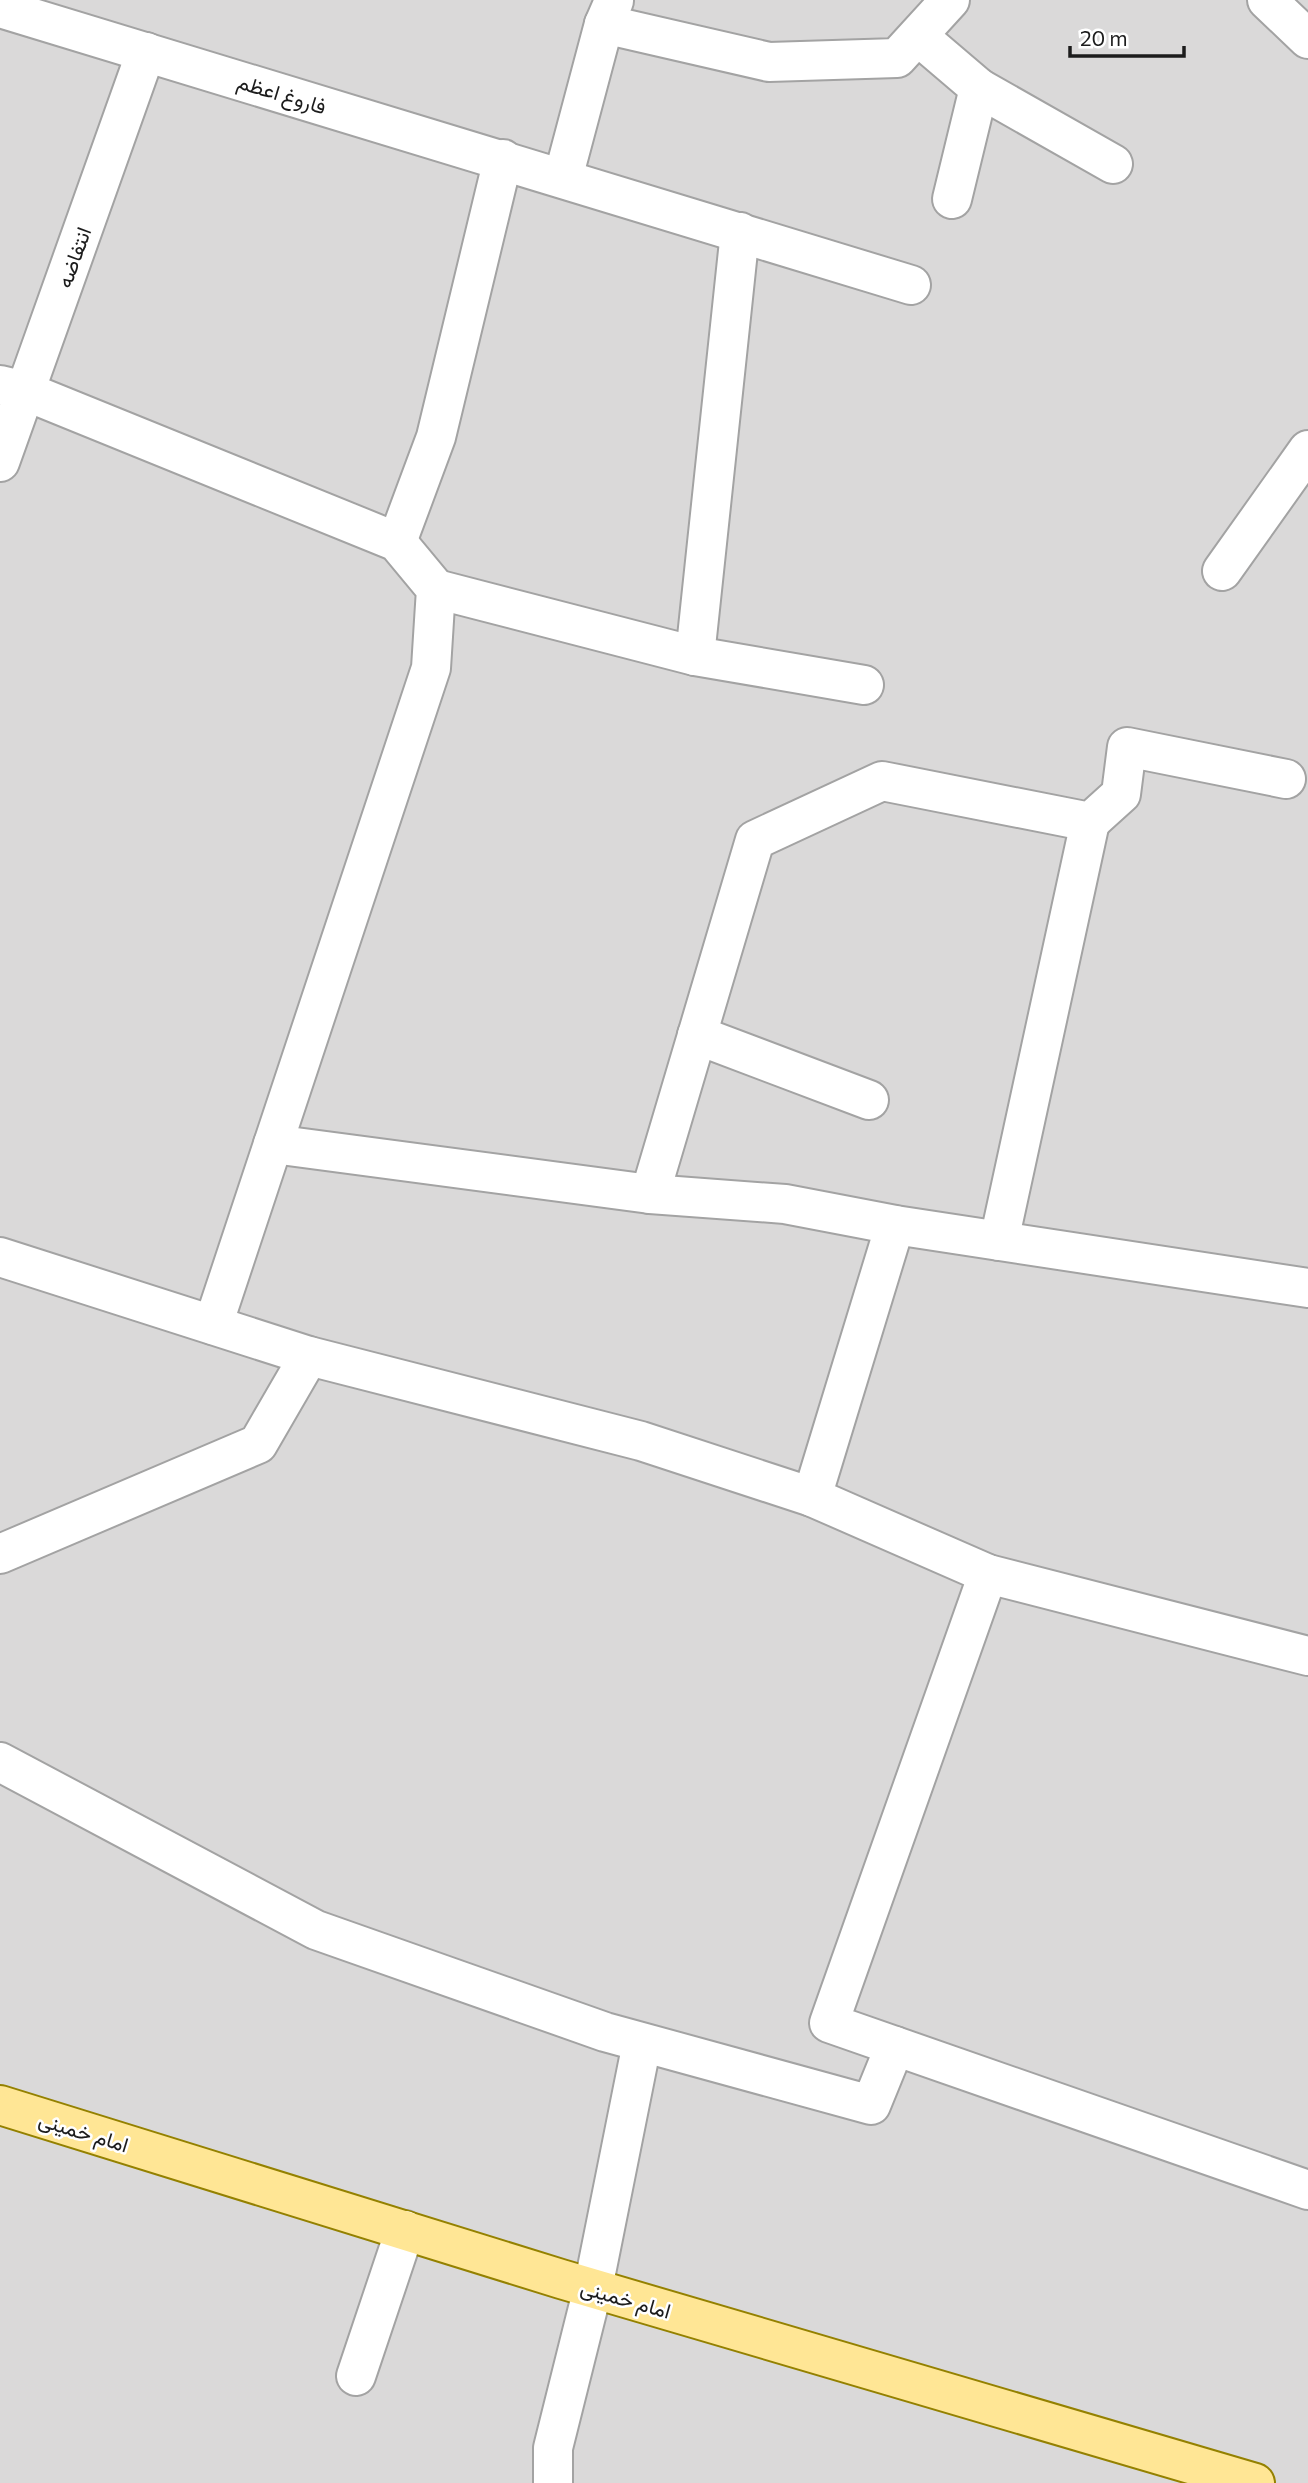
<svg xmlns="http://www.w3.org/2000/svg" width="1308" height="2483" font-family="Commissioner,Vazirmatn,sans-serif">
  <style>
    .residential { fill: #dad9d9 }
    .lines { fill: none; stroke-linecap: round; stroke-linejoin: round }
    .minor-casing { stroke: #a3a3a3; stroke-width: 42 }
    .major-casing { stroke: #948100; stroke-width: 42 }
    .minor { stroke: #fff; stroke-width: 38 }
    .major { stroke: #ffe695; stroke-width: 38 }
    .labels { text-anchor: middle; dominant-baseline: central; stroke-width: 5; stroke-linejoin: round; paint-order: stroke }
    .street-label { font-size: 21px; fill: #1c1c1c; stroke: #fff }
  </style>
  <rect width="100%" height="100%" fill="#efede0"/>
  <rect class="residential" x="0" y="0" width="1308" height="2483"/>
  <g class="lines">
    <defs>
      <g id="minor">
        <path d="M1267,0L1308,39"/>
        <path d="M0,8L911,285"/>
        <path d="M604,24L769,62L897,58L950,0"/>
        <path d="M918,36L979,88L952,199"/>
        <path d="M979,88L1113,164"/>
        <path d="M563,178L604,24L614,1"/>
        <path d="M0,385L25,391L397,542L436,589L431,668L213,1325"/>
        <path d="M0,462L146,52"/>
        <path d="M397,542L436,437L503,159"/>
        <path d="M1222,571L1308,450"/>
        <path d="M436,589L695,656L864,685"/>
        <path d="M695,656L740,232"/>
        <path d="M697,1035L869,1100"/>
        <path d="M273,1144L650,1194L785,1204L895,1225L1308,1288"/>
        <path d="M650,1194L755,840L882,781L1090,822L1121,794L1127,747L1286,779"/>
        <path d="M999,1241L1090,822"/>
        <path d="M0,1257L309,1356L641,1441L812,1497L988,1574L1308,1656"/>
        <path d="M812,1497L895,1225"/>
        <path d="M0,1554L258,1444L309,1356"/>
        <path d="M988,1574L829,2023L1308,2190"/>
        <path d="M0,1762L316,1930L605,2032L871,2105L895,2046"/>
        <path d="M356,2376L405,2230"/>
        <path d="M553,2483V2448L593,2288L642,2043"/>
      </g>
      <path id="major" d="M0,2105L561,2279L1255,2483"/>
    </defs>
    <use href="#minor" class="minor-casing"/>
    <use href="#major" class="major-casing"/>
    <use href="#minor" class="minor"/>
    <use href="#major" class="major"/>
  </g>
  <g class="labels">
    <g class="street-label">
      <text transform="translate(282 93) rotate(17)">فاروغ اعظم</text>
      <text transform="translate(73 257) rotate(-70)">انتفاضه</text>
      <text transform="translate(84 2131) rotate(17)">امام خمینی</text>
      <text transform="translate(626 2298) rotate(16)">امام خمینی</text>
    </g>
  </g>
  <path d="M1070 46v10h114v-10" fill="none" stroke="#1c1c1c" stroke-width="3.5"/>
  <text x="1080" y="46" font-size="21" fill="#1c1c1c" stroke="#ffffff" stroke-width="5" paint-order="stroke">20 m</text>
</svg>
